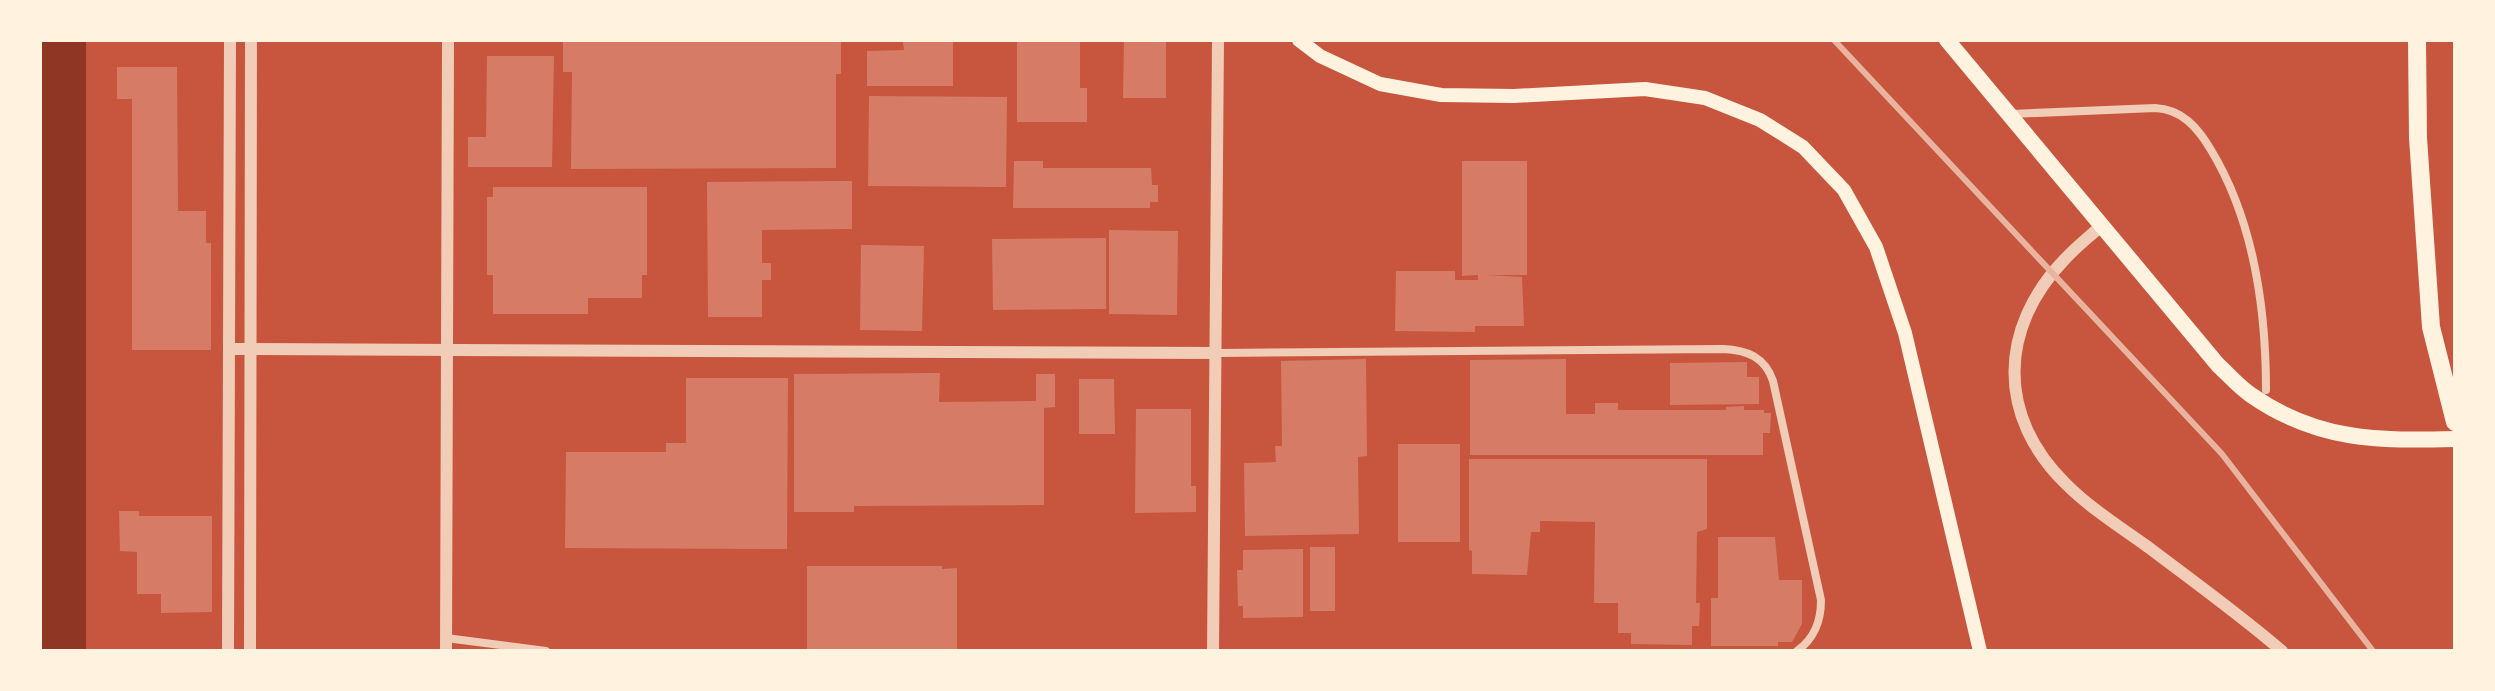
<svg xmlns="http://www.w3.org/2000/svg" width="2495" height="691" font-family="Lato,sans-serif">
  <style>
    .water { fill: #8f3625 }
    .building { fill: #d67c66 }
    .lines { fill: none; stroke-linecap: round; stroke-linejoin: round }
    .minor { stroke: #f1ccb7; stroke-width: 8 }
    .tertiary { stroke: #f1ccb7; stroke-width: 12 }
    .secondary { stroke: #fff3e0; stroke-width: 14 }
    .trunk { stroke: #fff3e0; stroke-width: 16 }
    .motorway { stroke: #fff3e0; stroke-width: 18 }
    .rail { stroke: #e9b49f; stroke-width: 6 }
  </style>
  <rect width="100%" height="100%" fill="#c8553d"/>
  <rect class="water" x="40" y="40" width="46" height="611"/>
  <g class="building">
    <path d="M563,40H841V74H836V168L571,169L572,72H563Z"/>
    <path d="M1017,40H1080V88H1087V122H1017Z"/>
    <path d="M1124,40H1166V98H1123Z"/>
    <path d="M953,41V86H867V51L904,50L903,42Z"/>
    <path d="M487,56H554L552,167H468V137H486Z"/>
    <path d="M117,67H177L178,211H206V243H211V350H132V99H117Z"/>
    <path d="M869,96L1007,97L1006,187L868,186Z"/>
    <path d="M1014,161H1043V168H1151L1152,185H1158V202H1150V208H1013Z"/>
    <path d="M1462,161H1527V275H1487L1522,277L1524,326H1475V332L1395,331L1396,271H1455V280H1478V275L1462,276Z"/>
    <path d="M852,181V229L762,230V263H771V280H762V317H708L707,182Z"/>
    <path d="M493,187H647V275H642V298H588V314H493V275H487V197H493Z"/>
    <path d="M1109,230L1178,231L1177,315L1109,314Z"/>
    <path d="M1106,238V309L993,310L992,239Z"/>
    <path d="M861,245L924,246L922,331L860,330Z"/>
    <path d="M1366,359L1367,456L1358,457L1359,534L1245,536L1244,463L1276,462L1275,446H1282L1281,361Z"/>
    <path d="M1566,359V414H1595V403H1618V410H1726V407L1744,406V410H1764V413H1771L1770,433H1763V455H1470V360Z"/>
    <path d="M1747,362V377H1759V404L1670,405V363Z"/>
    <path d="M940,373L939,402L1036,401V374H1055V407L1044,408V505L854,506V512H794V374Z"/>
    <path d="M686,378H788L787,549L565,548L566,452H666V443H686Z"/>
    <path d="M1079,379H1114L1115,434H1079Z"/>
    <path d="M1136,409H1191V486H1196V512L1135,513Z"/>
    <rect x="1398" y="444" width="62" height="98"/>
    <path d="M1469,459H1707V529L1697,532L1696,603H1700L1699,626H1692V645L1631,644V633H1618V603H1594L1595,522L1540,521V532H1531L1527,575L1472,574V551L1469,550Z"/>
    <path d="M119,511H139V516H212V612L161,613V594H137V552L120,551Z"/>
    <path d="M1718,537H1775L1779,580H1802V624L1792,642H1778V646H1711V598H1718Z"/>
    <rect x="1310" y="547" width="25" height="64"/>
    <path d="M1303,549V617L1243,618V606H1238L1237,570H1243V550Z"/>
    <path d="M807,566H942V569L957,568V651H807Z"/>
  </g>
  <g class="lines">
    <g class="minor">
      <path d="M2011,114L2155,108C2182,109 2198,128 2211,150C2254,221 2266,308 2266,390"/>
      <path d="M1217,353L1723,349C1747,350 1765,357 1773,381L1821,600C1821,621 1815,638 1797,651"/>
      <path d="M446,638L546,651"/>
    </g>
    <g class="tertiary">
      <path d="M2101,226C2089,237 2076,247 2065,259C1998,328 1997,417 2066,484C2090,508 2120,527 2148,547C2193,581 2239,614 2282,651"/>
      <path d="M230,349L1217,353"/>
      <path d="M228,651L230,40"/>
      <path d="M250,651L251,40"/>
      <path d="M446,651L448,40"/>
      <path d="M1213,651L1218,40"/>
    </g>
    <path class="secondary" d="M1299,40L1320,56L1380,84L1441,95L1514,96L1645,89L1705,98L1760,120L1803,147L1844,190L1876,247L1905,333L1980,651"/>
    <path class="trunk" d="M1947,40L2218,365C2229,375 2239,387 2251,395C2317,441 2378,441 2455,439"/>
    <path class="motorway" d="M2417,40L2418,138L2431,327L2455,422"/>
    <path class="rail" d="M1834,40L2222,454L2373,651"/>
  </g>
  <rect width="2495" height="691" fill="none" stroke="#fff3e0" stroke-width="84"/>
</svg>
